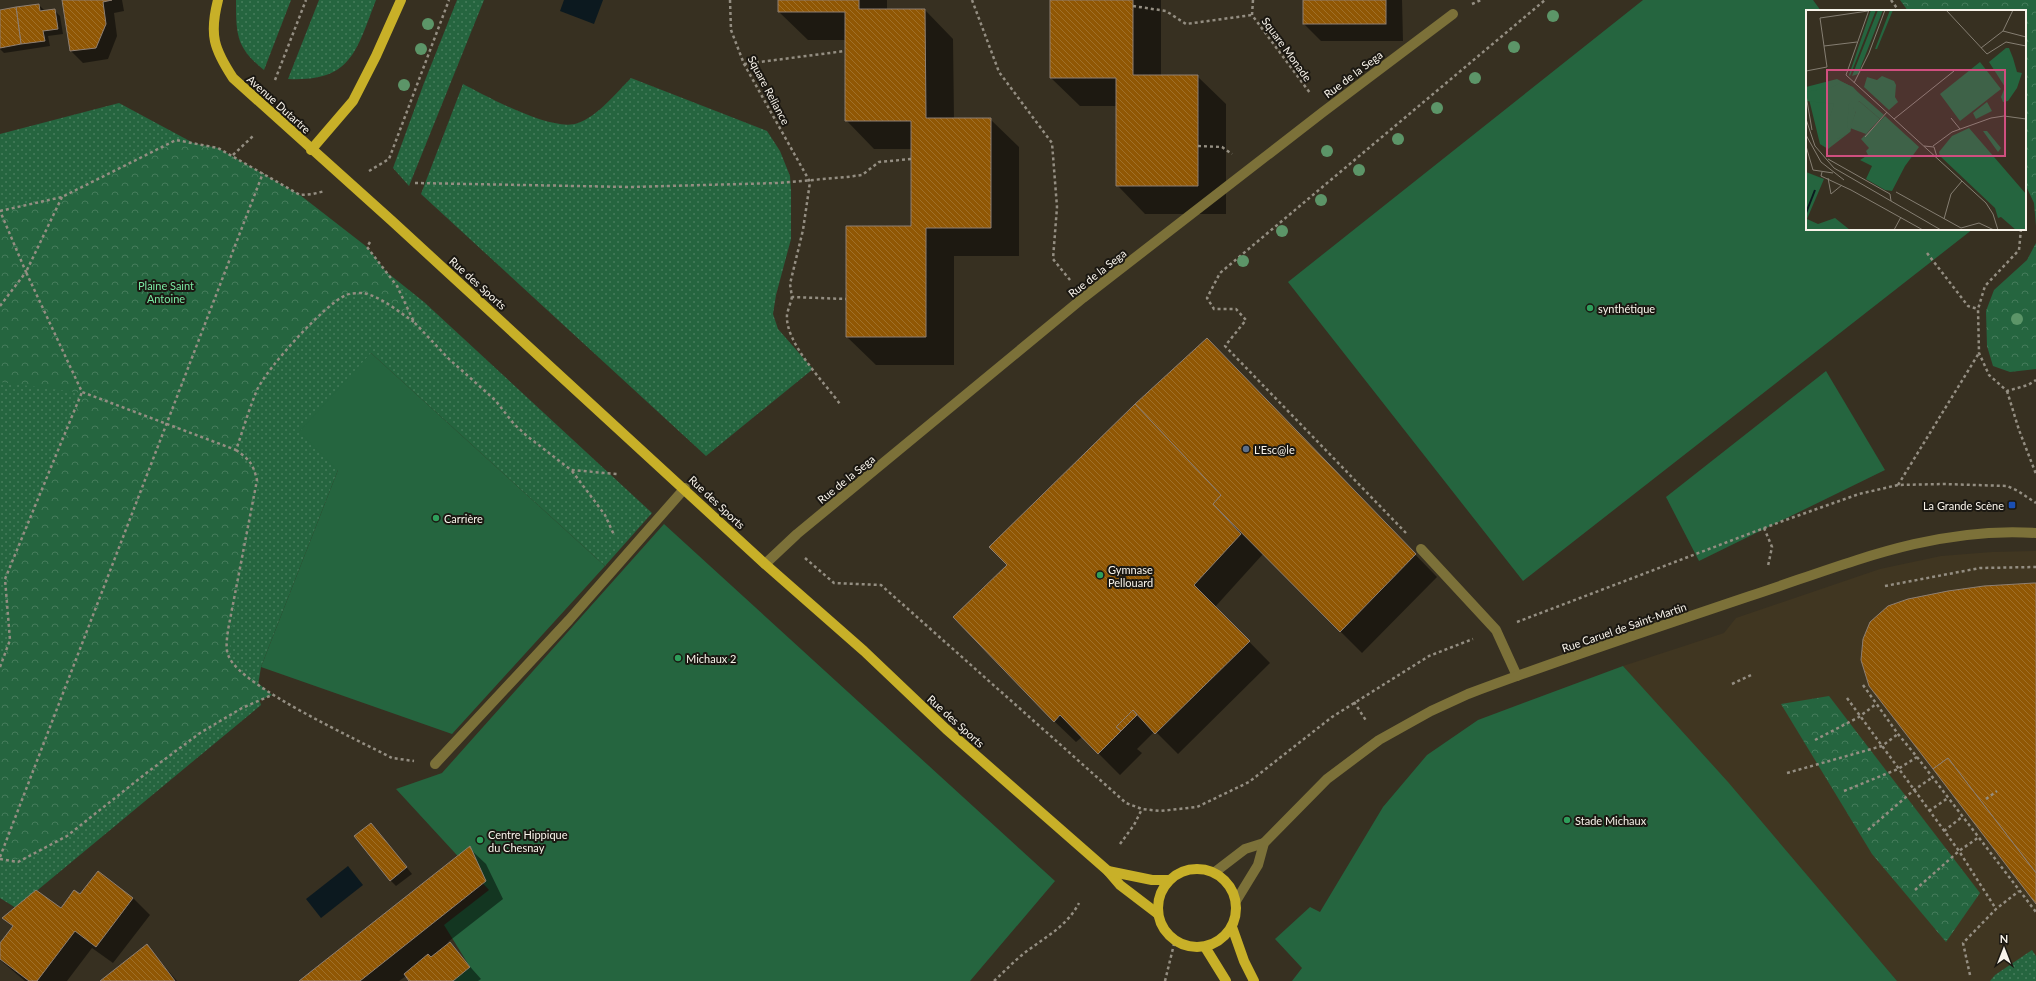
<svg xmlns="http://www.w3.org/2000/svg" width="2036" height="981" font-family="Lato,sans-serif">
  <style>
    .built { fill: #403621 }
    .grass { fill: url(#grass-dots) }
    .park { fill: url(#park-crowns) }
    .pitch { fill: #25653f }
    .water { fill: #0c191f }
    .shadow { fill: #0007 }
    .building { fill: url(#building-back-hatch); stroke: #8e7f72 }
    .lines { fill: none; stroke-linecap: round; stroke-linejoin: round }
    .path { stroke: #948e82; stroke-width: 2.5; stroke-dasharray: 3 3; stroke-linecap: butt }
    .minor { stroke: #7c7139; stroke-width: 10 }
    .major { stroke: #c8b028; stroke-width: 10 }
    .tree { fill: #5c9568 }
    .leisure-dot { fill: #2e9e5b; stroke: #1b1812; stroke-width: 1.5 }
    .service-dot { fill: #5c6f8a; stroke: #1b1812; stroke-width: 1.5 }
    .transit-dot { fill: #1a4fb4; stroke: #1b1812; stroke-width: 1.5 }
    .labels { text-anchor: middle; dominant-baseline: central; stroke-width: 4; stroke-linejoin: round; paint-order: stroke }
    .street-label { font-size: 11px; fill: #f9f4eb; stroke: #1b1812 }
    .park-label { font-size: 11px; fill: #7ae8a2; stroke: #1b1812 }
    .poi-label { font-size: 11px; fill: #f9f4eb; stroke: #1b1812; text-anchor: start }
    .inset-river { fill: none; stroke: #0c191f; stroke-width: 2 }
    .inset-road { fill: none; stroke: #857e72; stroke-width: 1 }
    .view { fill: #d04f7f; fill-opacity: 0.15; stroke: #d04f7f; stroke-width: 2 }
    .inset-edge { fill: none; stroke: #f9f4eb; stroke-width: 2 }
  </style>
  <defs>
    <pattern id="grass-dots" width="8" height="8" patternUnits="userSpaceOnUse"><rect width="8" height="8" fill="#25653f"/><path d="M2 2h.1M6 6h.1" fill="none" stroke="#457c5b" stroke-width="1.8" stroke-linecap="round"/></pattern>
    <pattern id="park-crowns" width="20" height="18" patternUnits="userSpaceOnUse"><rect width="20" height="18" fill="#25653f"/><path d="M2 6a3 3 0 1 1 6 0M12 15a3 3 0 1 1 6 0" fill="none" stroke="#457c5b"/></pattern>
    <pattern id="building-back-hatch" width="6" height="6" patternUnits="userSpaceOnUse"><rect width="6" height="6" fill="#905704"/><path d="M-1 5l2 2M0 0l6 6M5-1l2 2" fill="none" stroke="#a07029"/></pattern>
  </defs>
  <rect width="100%" height="100%" fill="#373021"/>
  <path class="built" d="M2036,551V981H1896L1623,666L1724,633L1736,618L1880,569L1941,556L1992,552Z"/>
  <g class="grass">
    <path d="M236,0H291L264,70C236,48 236,34 236,0Z"/>
    <path d="M319,0H376C356,51 352,82 288,79Z"/>
    <path d="M457,0H484L409,186L393,168L424,83Z"/>
    <path d="M631,78L767,131L780,151L790,176L791,190V239L776,295L773,314L778,329L813,369L706,456L421,194L463,84C486,96 553,133 578,123C598,116 616,93 631,78Z"/>
    <path d="M119,103L290,195L424,302L652,513L605,566L371,353L338,470L261,667L257,691L261,705L16,908L0,898V134Z"/>
    <path d="M2032,950L2036,956V981H1990L1995,975Z"/>
  </g>
  <g class="park">
    <path d="M1900,0H2036V226L2034,203L2025,184V11H1908Z"/>
    <path d="M176,140L218,148L300,195L367,247L397,286L414,322C399,312 383,298 364,293C360,293 350,293 346,295C325,304 267,368 257,390C249,409 243,430 236,450L257,480L237,579L229,658L272,695L242,708L200,733L149,771L67,836L11,862L0,859V667L10,640L5,579L82,393L0,382V211L62,197Z"/>
    <path d="M2036,243V369L2010,372L1993,366L1987,346L1986,311L1994,290L2027,260Z"/>
    <path d="M1829,696L1980,893L1946,942L1872,854L1781,704Z"/>
  </g>
  <g class="pitch">
    <path d="M1643,0H1813L1821,11H1807V229H1973L1523,581L1288,282Z"/>
    <path d="M371,353L605,566L452,734L261,667L338,470L299,432Z"/>
    <path d="M1826,371L1885,470L1699,561L1666,497Z"/>
    <path d="M664,524L1055,881L970,981H452L470,967L444,925L489,890L396,789L442,773Z"/>
    <path d="M1623,666L1728,782L1897,981H1292L1302,968L1275,939L1310,907L1320,912L1383,807L1427,755L1478,720Z"/>
  </g>
  <g class="water">
    <path d="M564,0H603L594,24L560,11Z"/>
    <path d="M348,866L363,885L321,918L306,899Z"/>
  </g>
  <g class="shadow">
    <path d="M63,0H122L124,11L114,13L117,36L108,59L83,63L71,51Z"/>
    <path d="M779,0H887V10H925L953,39L954,119H990L1019,147V256H954V365H876L847,337L912,227V149H874L846,120V40H808L779,12Z"/>
    <path d="M1051,0H1161V76H1197L1226,104V214H1145L1117,185V106H1080L1051,78Z"/>
    <path d="M1304,0H1402L1403,41H1321L1304,24Z"/>
    <path d="M39,5L45,11L54,10L60,16L63,34L48,36L50,46L4,53L0,49V11Z"/>
    <path d="M1228,361L1437,577L1362,653L1263,554L1215,607L1270,663L1178,754L1155,731L1137,749L1142,753L1120,775L1082,737L1076,742L1054,721Z"/>
    <path d="M376,830L412,874L396,886L390,880Z"/>
    <path d="M469,848L486,864L503,899L448,942L481,979L478,981H410L406,976L399,981H301Z"/>
    <path d="M80,896L133,898L150,915L113,963L92,948L67,981H25L0,960V945L13,927L4,918L61,909Z"/>
    <path d="M147,946L177,981H102Z"/>
  </g>
  <g class="building">
    <path d="M62,0H112L103,2L106,24L96,48L70,51Z"/>
    <path d="M778,0H859V9H925L926,118H991V228H926V337H846V226H911V121H845V12H778Z"/>
    <path d="M1050,0H1133V75H1198V186H1116V78H1050Z"/>
    <rect x="1303" y="0" width="83" height="24"/>
    <path d="M39,4L40,11L55,9L58,29L43,31L45,41L21,44L16,7Z"/>
    <path d="M16,7L21,44L0,48V10Z"/>
    <path d="M1207,338L1416,554L1340,632L1213,504L1221,495L1135,404Z"/>
    <path d="M1135,404L1221,495L1213,504L1241,534L1194,585L1250,641L1155,734L1133,710L1116,727L1121,731L1098,754L1060,715L1054,722L953,617L1007,565L989,547Z"/>
    <path d="M2034,583H2036V873L1948,758L1933,769L1869,686L1861,660L1863,639L1870,622L1888,606L1908,599L1948,591L1984,586Z"/>
    <path d="M1133,710L1137,715L1121,731L1116,727Z"/>
    <path d="M1948,758L2036,873V904L1933,769Z"/>
    <path d="M371,823L407,867L390,881L354,836Z"/>
    <path d="M470,846L486,881L360,981H299Z"/>
    <path d="M98,871L133,898L96,947L75,931L37,981H29L0,959V943L13,926L2,918L36,890L61,908L74,890L80,894Z"/>
    <path d="M450,942L470,967L453,981H409L404,974L428,954L431,957Z"/>
    <path d="M147,944L175,981H100Z"/>
  </g>
  <g class="lines">
    <g class="path">
      <path d="M730,0L731,30L744,64L810,182L803,230L790,284L792,297L846,299"/>
      <path d="M972,0L999,72L1052,143L1057,207L1053,259L1070,280"/>
      <path d="M1253,0L1252,15L1310,93"/>
      <path d="M1891,0L1899,11"/>
      <path d="M1472,4L1481,0"/>
      <path d="M1133,6L1166,11L1186,24L1252,15"/>
      <path d="M744,64L845,51"/>
      <path d="M275,80L306,0"/>
      <path d="M1198,146L1222,147L1232,154"/>
      <path d="M233,155L253,136"/>
      <path d="M369,171L389,159L449,0"/>
      <path d="M415,183L630,187L778,183L847,177L862,175L879,162L911,159"/>
      <path d="M62,197L26,272L82,392L236,450C243,430 249,409 257,390C267,368 325,304 346,295C350,293 360,293 364,293C383,298 399,312 414,322"/>
      <path d="M0,211L62,197L176,140L218,148L300,195L313,194L325,191"/>
      <path d="M2021,229L2019,250L1985,286L1978,309L1979,353L1989,375L2007,391L2028,385L2036,380"/>
      <path d="M370,242L367,247L397,286L414,322L449,359L495,400L514,424L527,436L571,470L617,474"/>
      <path d="M1927,253L1968,306L1978,309"/>
      <path d="M792,297C791,302 788,309 787,315C785,343 824,382 840,404"/>
      <path d="M0,306L26,272L0,211"/>
      <path d="M2007,391L2019,430L2036,474"/>
      <path d="M236,450C250,460 253,464 257,480L228,630C227,639 225,649 229,657C242,687 360,741 392,758L414,761"/>
      <path d="M572,471L605,515L614,535"/>
      <path d="M1898,485L1979,353"/>
      <path d="M1764,528L1772,547L1768,566"/>
      <path d="M1406,533L1225,346L1246,320L1236,309H1214L1207,298L1220,273L1545,0"/>
      <path d="M805,558L834,583L881,585L1126,803L1142,809L1160,811L1197,807L1249,782L1332,717L1429,656L1473,639"/>
      <path d="M1885,586L1980,568L2036,567"/>
      <path d="M1517,622L1780,522L1859,494L1898,485L1943,484L2007,486L2018,491L2036,503"/>
      <path d="M0,667L10,640L5,579L82,392"/>
      <path d="M1732,684L1751,675"/>
      <path d="M1863,685L1898,734L1917,757L2036,912"/>
      <path d="M1847,698L1959,851L1996,909"/>
      <path d="M1354,702L1367,722"/>
      <path d="M1815,740L1859,717L1876,704"/>
      <path d="M1787,773L1882,746L1898,734"/>
      <path d="M1844,791L1898,769L1917,757"/>
      <path d="M1986,799L1997,791"/>
      <path d="M1929,811L1948,798"/>
      <path d="M1868,830L1914,790L1933,777"/>
      <path d="M1944,831L1962,817"/>
      <path d="M1120,844L1134,825L1142,809"/>
      <path d="M0,857L263,173"/>
      <path d="M0,859L18,862L67,836L149,771L200,733L242,708L272,695"/>
      <path d="M1915,890L1959,851L1979,837"/>
      <path d="M1970,975L1963,943L1996,909L2019,891"/>
      <path d="M994,981C1005,971 1015,960 1027,951C1047,936 1067,926 1079,903"/>
      <path d="M1165,981L1175,940"/>
    </g>
    <g class="minor">
      <path d="M1421,549L1496,630L1517,676"/>
      <path d="M765,564L797,534L1083,298L1323,112L1453,14"/>
      <path d="M435,764L569,620L685,488"/>
      <path d="M1215,872L1245,849L1264,843"/>
      <path d="M1236,901L1258,865L1264,843L1327,779L1379,740L1431,711L1468,694C1561,659 1655,628 1750,596C1845,565 1933,526 2036,533"/>
    </g>
    <g class="major">
      <path d="M218,0C209,35 214,49 233,78L392,221L765,564L864,651L946,729L1108,871L1120,885L1158,914"/>
      <path d="M311,150L353,101L376,56L401,0"/>
      <circle cx="1197" cy="908" r="39"/>
      <path d="M1108,871L1152,880H1169"/>
      <path d="M1232,927L1244,961L1254,981"/>
      <path d="M1205,947L1226,981"/>
    </g>
  </g>
  <g class="tree">
    <circle cx="1553" cy="16" r="6"/>
    <circle cx="428" cy="24" r="6"/>
    <circle cx="1514" cy="47" r="6"/>
    <circle cx="421" cy="49" r="6"/>
    <circle cx="1475" cy="78" r="6"/>
    <circle cx="404" cy="85" r="6"/>
    <circle cx="1437" cy="108" r="6"/>
    <circle cx="1398" cy="139" r="6"/>
    <circle cx="1327" cy="151" r="6"/>
    <circle cx="1359" cy="170" r="6"/>
    <circle cx="1321" cy="200" r="6"/>
    <circle cx="1282" cy="231" r="6"/>
    <circle cx="1243" cy="261" r="6"/>
    <circle cx="2017" cy="319" r="6"/>
  </g>
  <g class="leisure-dot">
    <circle cx="1590" cy="308" r="4"/>
    <circle cx="436" cy="518" r="4"/>
    <circle cx="1100" cy="575" r="4"/>
    <circle cx="678" cy="658" r="4"/>
    <circle cx="1567" cy="820" r="4"/>
    <circle cx="480" cy="840" r="4"/>
  </g>
  <circle class="service-dot" cx="1246" cy="449" r="4"/>
  <rect class="transit-dot" x="2008" y="501" width="8" height="8" rx="2"/>
  <g class="labels">
    <g class="street-label">
      <text transform="translate(1287 49) rotate(54)">Square Monade</text>
      <text transform="translate(1353 74) rotate(-37)">Rue de la Sega</text>
      <text transform="translate(769 90) rotate(62)">Square Reliance</text>
      <text transform="translate(279 104) rotate(42)">Avenue Dutartre</text>
      <text transform="translate(1097 273) rotate(-38)">Rue de la Sega</text>
      <text transform="translate(478 283) rotate(42)">Rue des Sports</text>
      <text transform="translate(846 479) rotate(-39)">Rue de la Sega</text>
      <text transform="translate(717 502) rotate(43)">Rue des Sports</text>
      <text transform="translate(1624 627) rotate(-19)">Rue Caruel de Saint-Martin</text>
      <text transform="translate(956 721) rotate(42)">Rue des Sports</text>
    </g>
    <g class="park-label">
      <text x="166" y="285">Plaine Saint<tspan x="166" dy="13">Antoine</tspan></text>
    </g>
    <g class="poi-label">
      <text x="1598" y="308">synthétique</text>
      <text x="1254" y="449">L'Esc@le</text>
      <text x="2004" y="505" text-anchor="end">La Grande Scène</text>
      <text x="444" y="518">Carrière</text>
      <text x="1108" y="569">Gymnase<tspan x="1108" dy="13">Pellouard</tspan></text>
      <text x="686" y="658">Michaux 2</text>
      <text x="1575" y="820">Stade Michaux</text>
      <text x="488" y="834">Centre Hippique<tspan x="488" dy="13">du Chesnay</tspan></text>
    </g>
  </g>
  <g transform="translate(1806 10)">
    <rect width="220" height="220" fill="#373021"/>
    <path d="M65,0H70L44,66L43,65ZM72,0H77L52,64L46,66ZM84,0H87L71,39H69ZM76,66L88,71L90,75L89,87L92,92L83,100L58,77L61,67L71,70ZM31,69L46,77L78,105L74,109L53,91L44,122L22,139L14,134L0,77Z" fill="#25653f"/>
    <path d="M200,38H203L207,48L211,62L216,63L211,78L202,91L197,92L195,87L199,77L183,52ZM36,72L47,77L57,88L51,85L43,94L41,117L45,121L22,135L15,133L28,94L1,91L0,82L26,77ZM177,121H181L195,138L192,142ZM0,162L18,169L1,209L12,214L29,208L44,220H0Z" fill="#25653f"/>
    <path d="M174,52L195,79L154,111L134,84ZM53,91L74,109L60,124L44,118L50,101L47,98ZM181,92L186,101L170,109L167,103ZM79,106L113,137L99,156L86,181L79,180L60,169L66,156L54,150L62,145L60,141L63,138L55,129ZM163,118L220,184L219,220H210L195,207L192,208L189,198L134,146L133,142L146,126Z" fill="#25653f"/>
    <path class="inset-river" d="M0,203L9,180"/>
    <path class="inset-road" d="M63,0L40,65L180,193L187,204L192,220M140,0L181,44L200,32L220,36M197,21L220,27M18,36L51,32M175,38L197,21L207,0M0,61L21,57L14,8L62,1M48,73L63,43L79,0M0,85L6,120M145,108L154,119M0,109L9,136L28,158L135,220M88,109L148,61M0,125L15,152L38,170M59,127L81,102M0,136L7,160L27,163M118,136L128,137L131,147M127,136L146,122L185,108L198,106L220,109M22,149L84,184L85,191M16,162L15,166L45,180L117,220M22,168L25,184L36,175M90,182L155,218L173,213L188,220M138,209L145,184L156,171M88,220L95,207"/>
    <path class="view" d="M21,60H199V146H21Z"/>
    <rect width="220" height="220" class="inset-edge"/>
  </g>
  <g transform="translate(2004 949)" stroke="#1b1812" stroke-width="3" paint-order="stroke">
  <path d="M0-3L7 15L0 10L-7 15Z" fill="#f9f4eb"/>
  <text y="-6" font-size="11" font-weight="bold" text-anchor="middle" fill="#f9f4eb">N</text>
  </g>
</svg>
